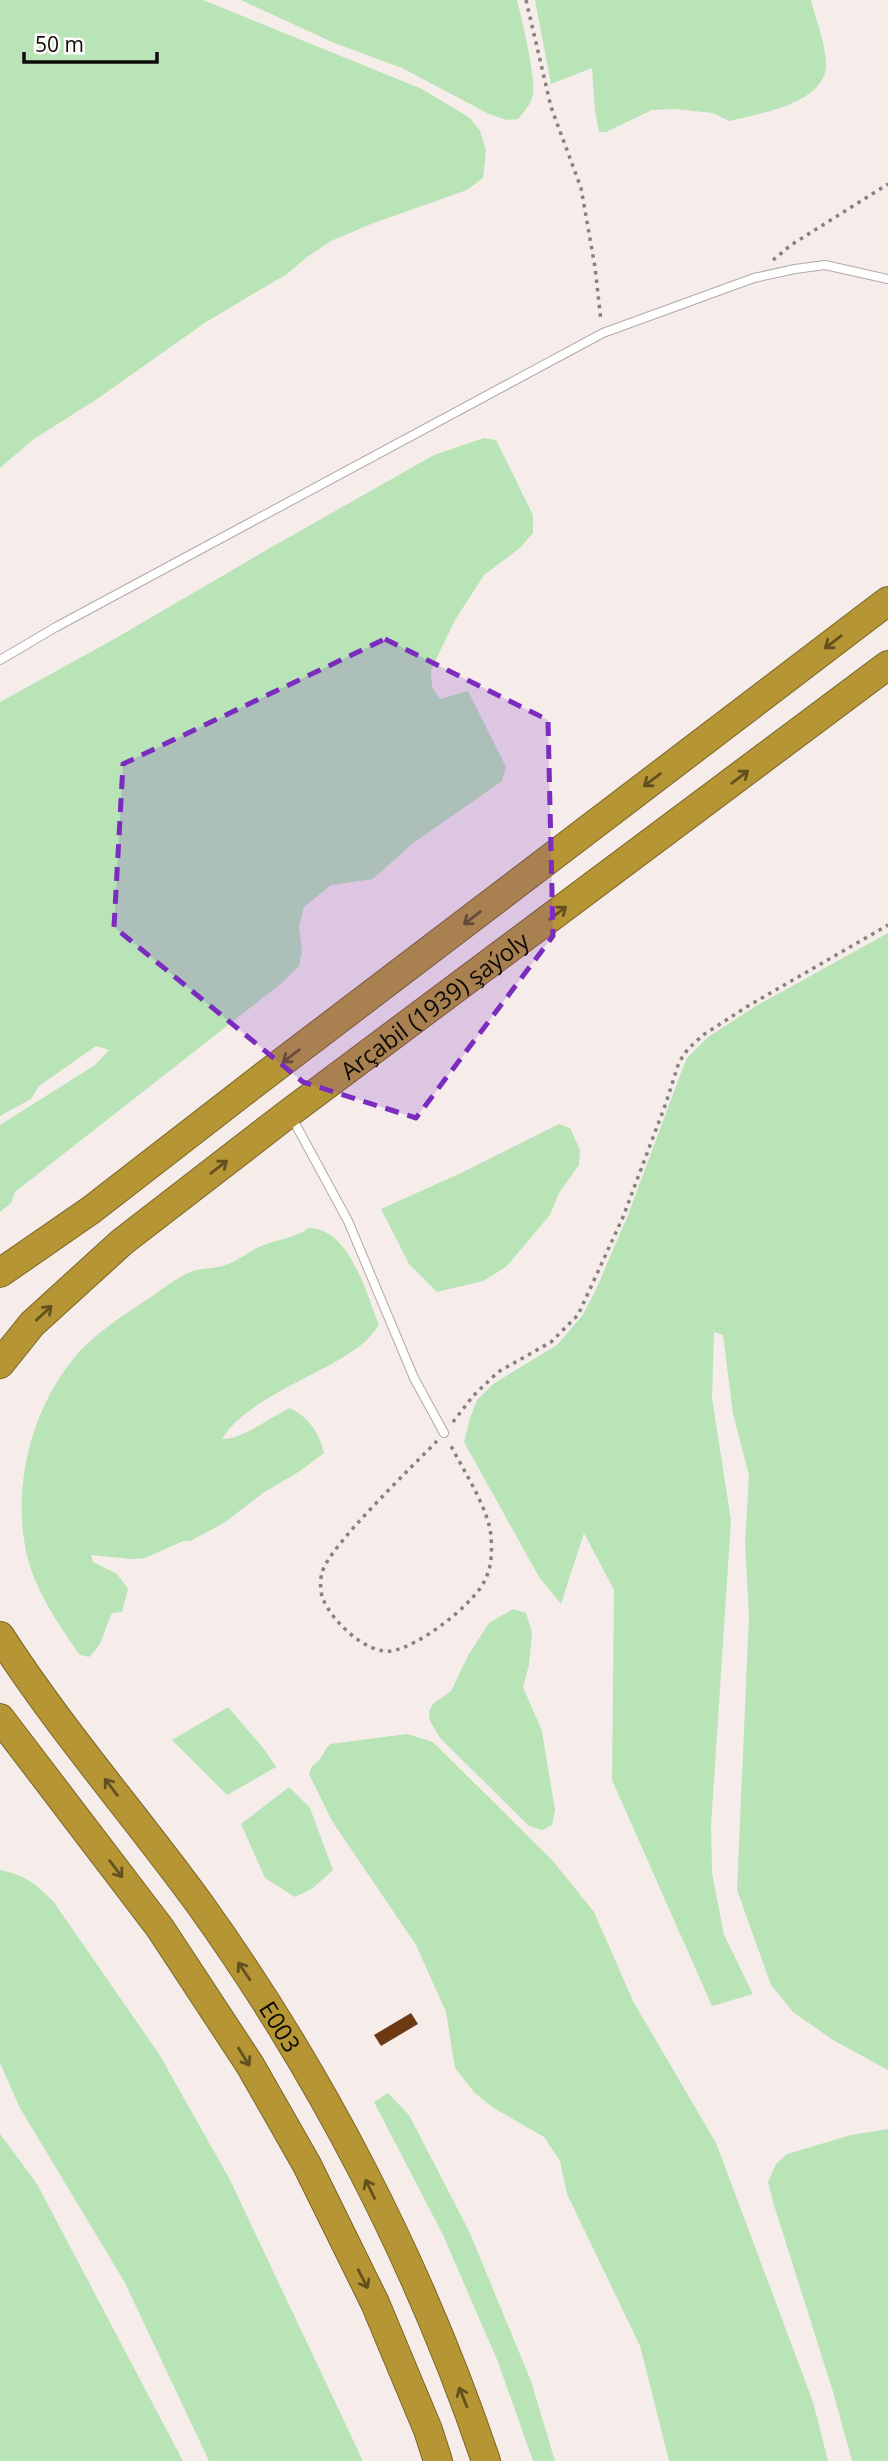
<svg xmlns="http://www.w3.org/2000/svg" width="888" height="2461" font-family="'Open Sans',sans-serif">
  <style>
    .green { fill: #b8e4b7 }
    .building { fill: #6d3912 }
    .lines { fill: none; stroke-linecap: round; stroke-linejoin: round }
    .lane-casing { stroke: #b2a9a6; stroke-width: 10 }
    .highway-casing { stroke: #7b6525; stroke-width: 30 }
    .path { stroke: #87817f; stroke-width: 3.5; stroke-dasharray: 3.5 5; stroke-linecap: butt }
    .lane { stroke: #fff; stroke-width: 8 }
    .highway { stroke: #b59534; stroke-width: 28 }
    .oneway { stroke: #62501f }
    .marked { fill: #7b2cbf; fill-opacity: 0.2; stroke: #7b2cbf; stroke-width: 5; stroke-dasharray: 14 9; stroke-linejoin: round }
    .labels { text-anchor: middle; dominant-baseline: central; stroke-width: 7; stroke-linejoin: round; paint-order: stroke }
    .street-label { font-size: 24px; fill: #0e0b0a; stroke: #fefcfb }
  </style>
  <rect width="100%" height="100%" fill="#f6edea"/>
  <g class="green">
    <path d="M0,0H203L422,89L470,118L480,131L486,150L483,178L467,190L371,224L331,241L307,257L287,274L206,322L97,399L34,439L0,468Z"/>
    <path d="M241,0H517C522,20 536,76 533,95C531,104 524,112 518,119L507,120L489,114L402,68L332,42Z"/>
    <path d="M535,0H811C816,21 826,43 826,65C826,103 759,114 729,121L713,113L674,109L652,110L606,132H599L595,111L592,68L551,84Z"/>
    <path d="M484,438L496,440L533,515V533L520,548L484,575L455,620L431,670L432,687L440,699L468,691L506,767L502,781L412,844L373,879L331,885L304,907L299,927L302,951L299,966L283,982L15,1192L11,1203L0,1212V1125L95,1065L109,1050L96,1046L39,1086L31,1099L0,1116V702L109,642L270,548L434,455Z"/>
    <path d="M888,933V2070L833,2040L793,2012L771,1985L737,1890L749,1616L745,1543L749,1475L733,1414L723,1335L714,1332L712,1398L731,1520L711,1826L712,1873L724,1935L753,1994L712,2006L612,1780L614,1590L584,1533L561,1604L539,1577L464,1442L470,1418L477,1400L493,1384L557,1345L582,1316L594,1294L628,1215L682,1070L687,1058L708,1037L756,1006Z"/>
    <path d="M559,1124L570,1128L580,1150L579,1165L559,1193L550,1215L506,1267L483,1281L437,1292L409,1264L381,1209L461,1173Z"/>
    <path d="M309,1228C350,1229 366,1293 379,1325C374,1332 368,1340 361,1345C323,1375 246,1398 222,1439C242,1440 270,1417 290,1408C309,1418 319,1432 324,1453L300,1471L263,1493L224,1523L190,1541H183L145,1558L131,1559L91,1555L93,1562L117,1574L128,1589L122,1612L112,1613C103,1631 105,1643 89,1657L80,1655C58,1624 34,1589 26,1551C12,1483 33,1404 79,1352C100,1330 125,1314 151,1297C162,1289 174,1280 186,1274C197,1268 211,1269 223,1266C236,1262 244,1255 255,1249C273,1239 292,1240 309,1228Z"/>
    <path d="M513,1609L526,1613L532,1632L529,1665L523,1687L542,1731L555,1810L552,1825L542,1830L529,1826L440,1738L430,1721L429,1711L433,1704L451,1691L469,1654L489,1623Z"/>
    <path d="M228,1707L264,1749L276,1767L227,1795L172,1740Z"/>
    <path d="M407,1734L433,1742L553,1861L594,1912L633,2001L716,2143L813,2402L828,2461H669L640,2346L567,2194L560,2161L544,2137L492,2107L474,2092L455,2068L446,2012L416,1945L332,1821L309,1774L312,1766C321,1761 323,1752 330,1744Z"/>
    <path d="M289,1787L310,1808L333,1870L313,1888L295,1897L265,1878L241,1824Z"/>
    <path d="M0,1870C27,1876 33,1882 53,1901L159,2054L229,2178L363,2461H209L124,2281L20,2108L0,2063Z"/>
    <path d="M388,2093L409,2115L469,2231L531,2381L555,2461H533L498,2362L443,2235L374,2102Z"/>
    <path d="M888,2129V2461H852L834,2395L773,2202L768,2182L776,2164L787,2154L851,2135Z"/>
    <path d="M0,2134L37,2184L183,2461H0Z"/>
  </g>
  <path class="building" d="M411,2013L418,2024L381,2046L374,2035Z"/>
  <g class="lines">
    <defs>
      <g id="lane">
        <path d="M0,660L56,627L603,333L754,278L795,269L825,265L888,279"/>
        <path d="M291,1116L348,1221L414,1378L444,1433"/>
      </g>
      <g id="highway">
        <path d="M0,1273L91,1210L251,1086L888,601"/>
        <path id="s1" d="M0,1364L32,1324L122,1242L289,1113L888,665"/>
        <path id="s2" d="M0,1636C60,1729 134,1814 199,1903C321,2073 419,2263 486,2461"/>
        <path d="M0,1718L160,1928L250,2065L307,2165L375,2303L428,2430L438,2461"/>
      </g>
    </defs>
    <use href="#lane" class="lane-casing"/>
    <use href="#highway" class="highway-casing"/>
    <g class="path">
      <path d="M526,0L551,107L581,188L595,267L601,321"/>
      <path d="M773,260L791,245L888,184"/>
      <path d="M453,1422L473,1396L498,1372L551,1342L578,1315L623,1217L666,1103L679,1062L688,1049L703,1035L748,1006L888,925"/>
      <path d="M437,1441C415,1464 327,1548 322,1573C320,1579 320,1593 323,1599C332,1621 366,1654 391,1651C419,1647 476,1603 486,1578C492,1565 492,1550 491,1536C488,1507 463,1470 450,1444"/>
    </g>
    <use href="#lane" class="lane"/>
    <use href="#highway" class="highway"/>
  </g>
  <defs><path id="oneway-shaft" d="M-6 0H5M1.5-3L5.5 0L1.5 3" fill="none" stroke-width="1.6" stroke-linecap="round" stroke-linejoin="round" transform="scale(1.75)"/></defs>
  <g class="oneway">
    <use href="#oneway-shaft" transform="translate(833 642) rotate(143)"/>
    <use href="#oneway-shaft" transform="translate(740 777) rotate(-37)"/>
    <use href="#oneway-shaft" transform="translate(652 780) rotate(143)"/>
    <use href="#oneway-shaft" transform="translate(558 913) rotate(-37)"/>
    <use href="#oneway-shaft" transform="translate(472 918) rotate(143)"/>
    <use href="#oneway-shaft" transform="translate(291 1056) rotate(143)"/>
    <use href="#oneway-shaft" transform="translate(219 1167) rotate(-38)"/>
    <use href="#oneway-shaft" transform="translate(44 1313) rotate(-43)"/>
    <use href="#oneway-shaft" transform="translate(111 1787) rotate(-127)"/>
    <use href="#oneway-shaft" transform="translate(116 1869) rotate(53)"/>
    <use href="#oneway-shaft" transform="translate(244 1971) rotate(-124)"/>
    <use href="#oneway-shaft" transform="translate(244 2057) rotate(58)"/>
    <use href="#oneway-shaft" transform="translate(370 2189) rotate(-116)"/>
    <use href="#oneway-shaft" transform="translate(363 2279) rotate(63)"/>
    <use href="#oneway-shaft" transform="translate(463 2397) rotate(-112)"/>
  </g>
  <path class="marked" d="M385,639L548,720L553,936L416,1118L303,1082L114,927L123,764Z"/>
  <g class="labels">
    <g class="street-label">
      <text stroke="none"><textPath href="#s1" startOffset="565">Arçabil (1939) şaýoly</textPath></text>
      <text stroke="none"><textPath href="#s2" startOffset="481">E003</textPath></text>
    </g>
  </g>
  <path d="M24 52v10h133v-10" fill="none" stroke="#0e0b0a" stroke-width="3.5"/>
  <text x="35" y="52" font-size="21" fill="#0e0b0a" stroke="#fefcfb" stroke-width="5" paint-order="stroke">50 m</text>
</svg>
